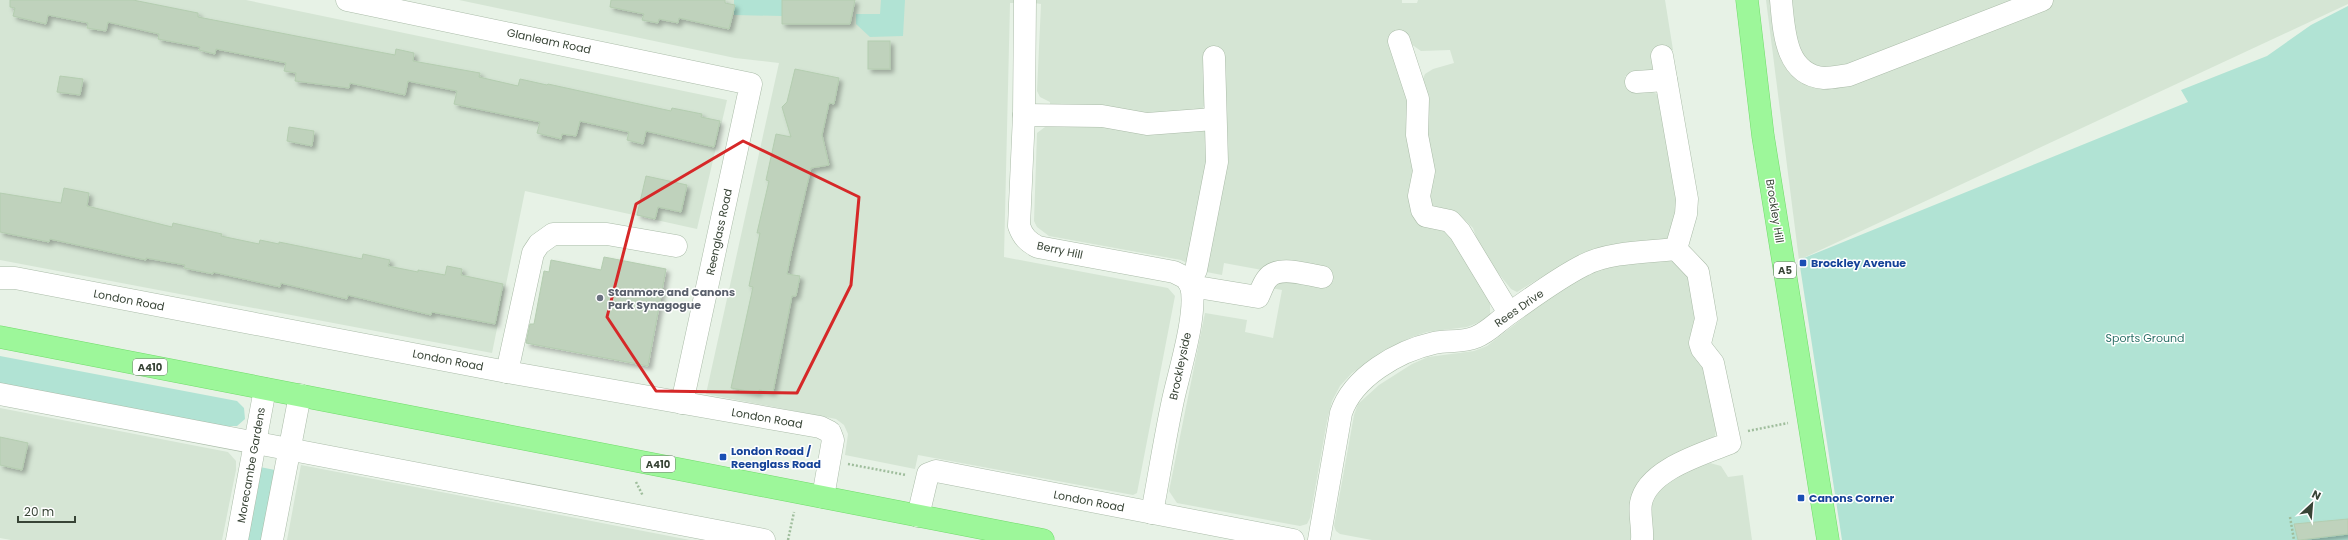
<svg xmlns="http://www.w3.org/2000/svg" width="2348" height="540" font-family="Poppins,sans-serif">
  <style>
    .residential { fill: #d5e5d4 }
    .green { fill: #b1e3d4 }
    .building { fill: #bfd2bc; stroke: #b4cdb0; filter: url(#shadow) }
    .lines { fill: none; stroke-linecap: round; stroke-linejoin: round }
    .minor-casing { stroke: #abbca9; stroke-width: 23 }
    .major-casing { stroke: #71db6b; stroke-width: 23 }
    .path { stroke: #9fbd9c; stroke-width: 2.5; stroke-dasharray: 2 2; stroke-linecap: butt }
    .minor { stroke: #fff; stroke-width: 22 }
    .major { stroke: #9df79a; stroke-width: 22 }
    .marked { fill: none; stroke: #d62828; stroke-width: 3; stroke-linejoin: round }
    .transit-dot { fill: #1a4fb4; stroke: #fff; stroke-width: 1.5 }
    .worship-dot { fill: #6b7280; stroke: #fff; stroke-width: 1.5 }
    .labels { text-anchor: middle; dominant-baseline: central; stroke-width: 3; stroke-linejoin: round; paint-order: stroke }
    .shield { fill: #fff; stroke: #747c72; stroke-width: 1 }
    .shield-label { font-size: 10px; font-weight: bold; fill: #384436 }
    .street-label { font-size: 11px; fill: #384436; stroke: #fff }
    .transit-label { font-size: 11px; font-weight: bold; fill: #164399; stroke: #fff; text-anchor: start }
    .worship-label { font-size: 11px; font-weight: bold; fill: #5b616d; stroke: #fff; text-anchor: start }
    .park-label { font-size: 11px; fill: #2d7168; stroke: #fff }
  </style>
  <defs>
    <filter id="shadow"><feDropShadow dx="3.5" dy="3.5" stdDeviation="2" flood-color="#0004"/></filter>
  </defs>
  <rect width="100%" height="100%" fill="#e7f2e6"/>
  <g class="residential">
    <path d="M0,0H246L727,100L697,229L525,191L492,353L0,260Z"/>
    <path d="M459,0H1020V3H1010L1004,257L1168,288L1175,296L1137,493L1133,495L918,455L915,469L845,455L848,434L844,425L836,419L706,394L779,63L735,58Z"/>
    <path d="M1034,0H1402V3H1417L1418,0H1665L1673,50L1656,53L1655,67L1650,71L1625,76L1627,90L1647,89L1659,95L1665,123L1670,131L1683,210L1672,236L1664,241L1592,252L1548,278L1545,275L1517,292L1511,289L1494,268L1491,271L1483,256L1473,228L1466,221L1428,208L1424,200L1430,176L1422,81L1425,74L1433,69L1454,63L1450,50L1421,51L1408,42L1405,34L1393,39L1411,98V130L1417,176L1412,208L1417,218L1425,224L1451,230L1458,234L1474,273L1490,302V315L1482,321L1467,327L1427,332L1412,337L1389,348L1352,373L1340,386L1332,401L1327,421L1310,518L1307,524L1300,526L1177,503L1169,491L1205,313L1247,320L1245,332L1273,338L1282,290L1260,286L1262,270L1224,263L1222,275L1201,271L1221,162L1219,148L1226,147L1223,91H1206V102L1202,110L1196,113L1160,117H1148L1107,109L1050,107V102L1040,97L1037,91L1041,4L1034,3Z"/>
    <path d="M1766,0H2348V4L1799,260Z"/>
    <path d="M1049,124L1204,130L1210,136L1212,145L1187,263L1181,260L1049,236L1037,227L1034,221L1037,133Z"/>
    <path d="M1675,258L1694,276L1716,432L1714,438L1660,469L1633,540H1372L1340,534L1336,531L1334,526L1354,415L1358,404L1379,385L1412,364L1428,357L1474,351L1487,346L1549,298L1595,268Z"/>
    <path d="M0,408L228,452L236,461V470L222,540H11L0,538Z"/>
    <path d="M1710,463L1721,466L1728,477L1743,475L1752,540H1649L1651,497L1670,479L1687,469Z"/>
    <path d="M301,465L690,540H287Z"/>
  </g>
  <g class="green">
    <path d="M734,0H782V16L734,15Z"/>
    <path d="M881,0H905L903,36L870,37L856,24V14H880Z"/>
    <path d="M2348,6V540H1842L1799,260L2188,102L2181,90L2267,56L2311,25Z"/>
    <path d="M0,356L237,401L244,408L245,419L237,426H230L229,431L0,387Z"/>
    <path d="M260,467L275,470L262,540H246Z"/>
  </g>
  <g class="building">
    <path d="M10,0H133L198,13V17L327,42L395,55L396,49L414,53L413,61L480,73L479,77L518,86L520,79L547,85L548,84L671,111L672,108L702,114L701,117L720,121L714,147L646,131L643,144L627,140L629,132L580,121L576,136L562,134L561,139L537,133L540,122L454,104L457,91L408,81L405,95L350,83L349,88L295,81L296,73L284,71L286,63L216,49L215,54L199,50L200,47L158,39L159,34L108,22L106,31L87,28L88,23L48,15L46,24L13,16L15,8L10,7Z"/>
    <path d="M611,0H725V3L735,5L729,29L679,18L678,23L659,19L658,23L642,20L644,14L610,7Z"/>
    <path d="M782,0H855L850,24H782Z"/>
    <rect x="868" y="41" width="22" height="28"/>
    <path d="M795,69L839,78L834,104L829,103L822,135L829,165L811,168L792,249L787,274L800,276L796,296H792L773,392L759,390L758,393L731,388L753,287L749,286L760,233H757L769,181L766,180L776,134L791,137L782,107L787,102Z"/>
    <path d="M60,76L83,79L80,95L57,92Z"/>
    <path d="M289,127L314,131L312,146L287,141Z"/>
    <path d="M646,176L687,185L681,212L658,207L655,219L637,215Z"/>
    <path d="M64,188L89,193L87,206L172,227L173,223L222,234L221,236L259,244L260,240L279,244V242L362,259L363,254L390,260L388,266L418,272V270L445,275L447,266L462,269L461,275L503,284L495,324L432,312L431,315L348,295L347,299L281,283L280,287L213,272V274L184,268L185,265L146,258V260L50,239L49,242L0,232V193L61,203Z"/>
    <path d="M604,257L666,269L648,366L526,343L530,324H534L544,271L549,272L551,260L601,270Z"/>
    <path d="M0,437L28,443L22,470L0,465Z"/>
    <path d="M2348,519V534L2300,540H2298L2294,524Z"/>
  </g>
  <g class="lines">
    <defs>
      <g id="minor">
        <path d="M347,0L751,84L682,403"/>
        <path d="M1025,0L1024,115L1019,226C1023,237 1028,242 1038,247L1174,272L1186,278L1191,286"/>
        <path d="M1781,0C1784,31 1785,75 1824,78C1832,78 1841,76 1849,75L2042,0"/>
        <path d="M1399,41L1418,99L1417,135L1424,171L1419,196L1422,210L1426,216L1450,221L1460,232L1509,313"/>
        <path d="M1636,82L1666,80"/>
        <path d="M1024,115L1102,116L1147,124L1214,119"/>
        <path d="M0,278H15L507,372L820,427L830,432L833,440L823,497"/>
        <path d="M1189,282L1196,270L1217,162L1214,57"/>
        <path d="M507,372L533,253L539,244L553,234H607L676,246"/>
        <path d="M0,394L764,540"/>
        <path d="M1152,513C1159,476 1165,437 1173,400C1179,372 1198,312 1191,286L1258,297C1261,291 1263,284 1267,279C1278,264 1307,275 1322,277"/>
        <path d="M918,516L928,474L936,471L1293,540"/>
        <path d="M237,540L265,389"/>
        <path d="M272,540L300,395"/>
        <path d="M1319,540L1341,413C1353,377 1398,351 1434,343C1448,340 1462,343 1476,337C1489,332 1498,321 1510,313C1533,297 1558,278 1584,265C1608,252 1648,252 1676,249L1686,214L1687,199L1662,56"/>
        <path d="M1642,540C1643,528 1639,513 1641,503C1647,470 1702,454 1730,443L1713,363L1702,349L1700,343L1706,319L1698,272L1676,249"/>
      </g>
      <g id="major">
        <path d="M1747,0L1763,136L1828,540"/>
        <path d="M0,337L1043,540"/>
      </g>
    </defs>
    <use href="#minor" class="minor-casing"/>
    <use href="#major" class="major-casing"/>
    <g class="path">
      <path d="M1748,431L1788,423"/>
      <path d="M848,464L906,475"/>
      <path d="M636,482L643,496"/>
      <path d="M2290,517L2294,540"/>
      <path d="M788,540L794,512"/>
    </g>
    <use href="#minor" class="minor"/>
    <use href="#major" class="major"/>
  </g>
  <path class="marked" d="M743,141L859,197L851,285L797,393L656,391L607,317L636,204Z"/>
  <g class="transit-dot">
    <rect x="1799" y="259" width="8" height="8" rx="2"/>
    <rect x="719" y="453" width="8" height="8" rx="2"/>
    <rect x="1797" y="494" width="8" height="8" rx="2"/>
  </g>
  <circle class="worship-dot" cx="600" cy="298" r="4"/>
  <g class="labels">
    <g class="shield">
      <rect x="1774" y="262" width="22" height="16" rx="3"/>
      <rect x="133" y="359" width="34" height="16" rx="3"/>
      <rect x="641" y="456" width="34" height="16" rx="3"/>
    </g>
    <g class="shield-label">
      <text x="1785" y="270">A5</text>
      <text x="150" y="367">A410</text>
      <text x="658" y="464">A410</text>
    </g>
    <g class="street-label">
      <text transform="translate(549 41) rotate(12)">Glanleam Road</text>
      <text transform="translate(1775 211) rotate(81)">Brockley Hill</text>
      <text transform="translate(719 232) rotate(-78)">Reenglass Road</text>
      <text transform="translate(1060 250) rotate(12)">Berry Hill</text>
      <text transform="translate(129 300) rotate(11)">London Road</text>
      <text transform="translate(1519 308) rotate(-35)">Rees Drive</text>
      <text transform="translate(448 360) rotate(11)">London Road</text>
      <text transform="translate(1180 366) rotate(-78)">Brockleyside</text>
      <text transform="translate(767 418) rotate(10)">London Road</text>
      <text transform="translate(251 465) rotate(-80)">Morecambe Gardens</text>
      <text transform="translate(1089 501) rotate(11)">London Road</text>
    </g>
    <g class="transit-label">
      <text x="1811" y="263">Brockley Avenue</text>
      <text x="731" y="451">London Road /<tspan x="731" dy="13">Reenglass Road</tspan></text>
      <text x="1809" y="498">Canons Corner</text>
    </g>
    <g class="worship-label">
      <text x="608" y="292">Stanmore and Canons<tspan x="608" dy="13">Park Synagogue</tspan></text>
    </g>
    <g class="park-label">
      <text x="2145" y="338">Sports Ground</text>
    </g>
  </g>
  <g transform="translate(2312 504) rotate(26)" stroke="#ffffff" stroke-width="3" paint-order="stroke">
  <path d="M0-3L7 15L0 10L-7 15Z" fill="#384436"/>
  <text y="-6" font-size="11" font-weight="bold" text-anchor="middle" fill="#384436">N</text>
  </g>
  <path d="M18 516v6h57v-6" fill="none" stroke="#384436" stroke-width="2"/>
  <text x="24" y="516" font-size="12" fill="#384436" stroke="#ffffff" stroke-width="3" paint-order="stroke">20 m</text>
</svg>
